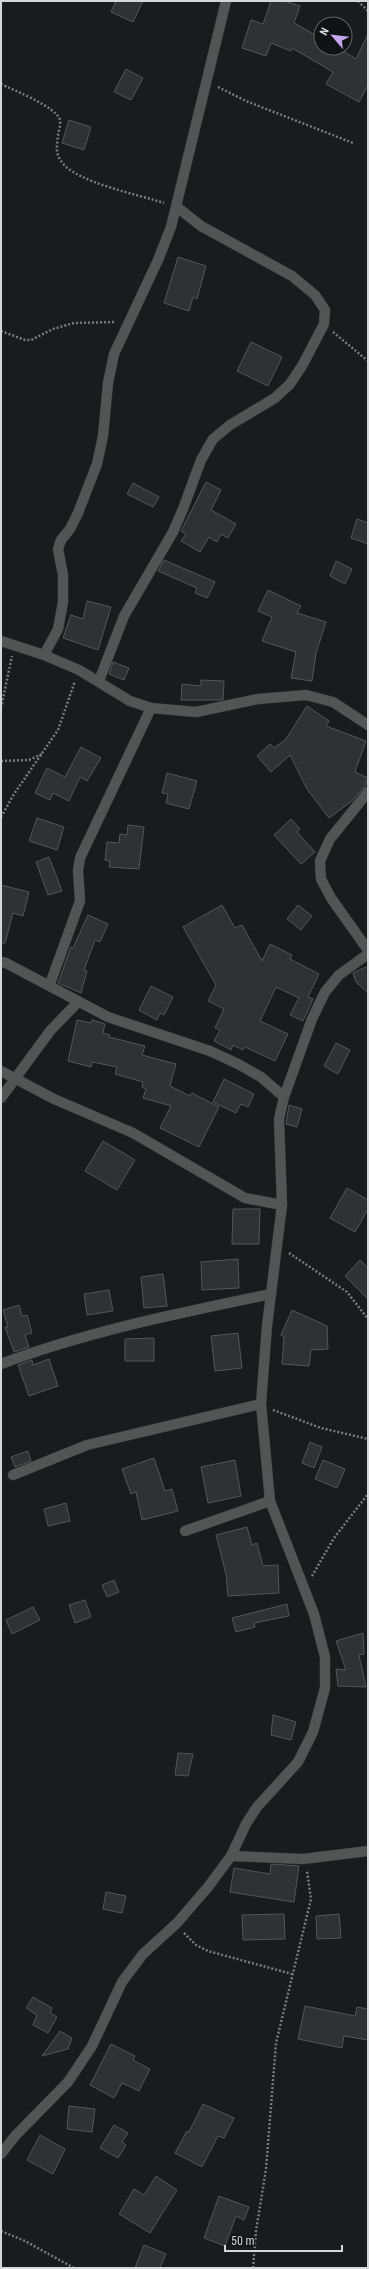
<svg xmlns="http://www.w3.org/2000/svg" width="369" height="2269" font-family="'Roboto Condensed',sans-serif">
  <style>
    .building { fill: #2e3233; stroke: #525658 }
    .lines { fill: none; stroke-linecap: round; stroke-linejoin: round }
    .minor-casing { stroke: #333637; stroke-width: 11 }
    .path { stroke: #787b7c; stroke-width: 2.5; stroke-dasharray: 2 2; stroke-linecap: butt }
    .minor { stroke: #535554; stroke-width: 10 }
  </style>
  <rect width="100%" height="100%" fill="#191c1d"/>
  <g class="building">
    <path d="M116,1H143L133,22L111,12Z"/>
    <path d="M271,1H284L300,6L294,23L321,38V48H338L356,59L368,34V85L359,102L326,84L333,72L292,48L291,51L271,43L266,56L242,48L251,20L263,24Z"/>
    <path d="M126,69L143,78L131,100L114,92Z"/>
    <path d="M69,120L91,127L84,150L62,143Z"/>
    <path d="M178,257L206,266L197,299L193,297L189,311L164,303Z"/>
    <path d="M251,342L282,357L268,386L237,371Z"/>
    <path d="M206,482L221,490L211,510L236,524L228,538L221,534L217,542L209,537L200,552L181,541L186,534L181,531Z"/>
    <path d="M133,483L159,497L153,507L127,494Z"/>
    <path d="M357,519L368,523V544L351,538Z"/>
    <path d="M164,560L215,582L207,598L195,593L197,588L158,571Z"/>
    <path d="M336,561L352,569L345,584L330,576Z"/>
    <path d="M268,590L301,606L297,613L326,622L316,653L312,681L291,678L296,652L262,641L272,617L258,611Z"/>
    <path d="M87,601L111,607L98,650L63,638L71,615L83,619Z"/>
    <path d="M113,662L129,668L124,680L109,674Z"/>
    <path d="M201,680L224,681L223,700H181L182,684L201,686Z"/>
    <path d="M307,706L329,721L326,726L366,741L355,772L368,778L365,786L352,801L329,818L307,789L290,755L271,772L257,756L270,744L274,748L286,739Z"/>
    <path d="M81,747L101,758L87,781L80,777L69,801L53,793L50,800L35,793L47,768L65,777Z"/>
    <path d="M167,773L197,781L189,809L166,803L168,794L162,793Z"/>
    <path d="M37,818L64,827L57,850L29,841Z"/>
    <path d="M291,819L300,829L297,832L315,852L301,864L274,835Z"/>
    <path d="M128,825L144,827L139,869L109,867L110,861L105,860L107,842L119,843L120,834L127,835Z"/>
    <path d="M49,857L62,891L48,895L36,862Z"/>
    <path d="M1,885L29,892L23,916L13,913L5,943H1Z"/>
    <path d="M222,905L235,928L242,925L262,961L270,944L292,955L290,959L319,974L308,997L313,999L303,1021L290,1015L299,998L276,987L260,1021L288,1034L275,1061L245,1047L243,1050L233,1045L231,1050L214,1041L220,1030L215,1028L224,1009L208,1001L216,985L183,927Z"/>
    <path d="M298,905L312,916L301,930L287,919Z"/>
    <path d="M88,915L108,924L100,942L95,940L84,970L87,971L81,993L58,983L71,947L73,948Z"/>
    <path d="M368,966V993L356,982L353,973Z"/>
    <path d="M151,986L173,997L164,1015L160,1013L157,1020L139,1010Z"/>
    <path d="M77,1020L91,1023L92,1020L105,1024L103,1033L110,1035L109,1037L145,1046L142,1055L176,1064L170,1086L190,1096L192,1093L219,1107L199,1147L160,1128L171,1106L143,1098L146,1089L142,1087L143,1082L115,1074L117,1067L92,1062L91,1067L68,1061Z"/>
    <path d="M336,1043L350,1050L338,1074L324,1066Z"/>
    <path d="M224,1079L254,1094L248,1107L241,1104L236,1113L213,1102Z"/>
    <path d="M289,1105L302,1109L297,1127L286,1124Z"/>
    <path d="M103,1141L135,1160L117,1190L85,1171Z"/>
    <path d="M347,1188L368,1200V1209L355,1232L330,1218Z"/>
    <path d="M233,1209H260L259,1244H232Z"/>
    <path d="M238,1259L239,1288L202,1290L201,1262Z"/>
    <path d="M360,1260L368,1268V1299L345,1276Z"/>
    <path d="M163,1274L167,1306L144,1308L141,1277Z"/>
    <path d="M109,1290L113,1311L87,1315L84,1294Z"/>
    <path d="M19,1305L22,1316L27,1315L32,1333L25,1335L29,1347L14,1352L5,1327H8L3,1310Z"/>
    <path d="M292,1310L327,1326L328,1349L311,1350L309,1366L282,1364L284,1337L281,1335Z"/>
    <path d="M238,1333L242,1368L215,1371L211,1336Z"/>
    <path d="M154,1338V1361H125V1339Z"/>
    <path d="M49,1359L58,1386L29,1396L18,1365L32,1360L33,1365Z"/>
    <path d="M310,1442L322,1447L314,1468L302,1463Z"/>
    <path d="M28,1451L31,1461L15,1467L11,1457Z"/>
    <path d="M154,1458L165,1491L172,1489L178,1511L142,1520L136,1492L131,1494L122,1469Z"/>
    <path d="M235,1460L241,1496L208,1503L201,1467Z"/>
    <path d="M323,1460L345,1469L337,1488L315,1479Z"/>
    <path d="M66,1503L70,1521L48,1526L44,1509Z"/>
    <path d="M247,1527L252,1545L257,1543L263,1566L278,1565L279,1593L228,1596L226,1574L216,1535Z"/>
    <path d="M114,1580L119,1592L107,1597L102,1585Z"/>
    <path d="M85,1600L91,1617L75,1623L69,1605Z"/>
    <path d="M287,1604L289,1616L254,1623L255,1627L236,1632L232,1618Z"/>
    <path d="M33,1607L40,1620L12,1634L6,1620Z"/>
    <path d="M363,1633L364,1654L359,1655L366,1687L338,1686L336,1669L346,1670L336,1641Z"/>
    <path d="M273,1715L296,1722L291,1740L271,1735Z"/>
    <path d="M178,1753L193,1754L188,1776L175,1775Z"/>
    <path d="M271,1864L299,1866L294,1902L230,1892L234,1868L270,1874Z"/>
    <path d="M106,1892L126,1896L122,1913L103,1909Z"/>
    <path d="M284,1914L285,1939L243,1940L242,1915Z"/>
    <path d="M339,1914L341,1938L317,1939L316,1916Z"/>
    <path d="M33,1997L52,2008L50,2013L57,2017L48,2033L33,2025L37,2015L26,2008Z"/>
    <path d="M305,2006L355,2016L357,2007L368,2009V2040L344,2036L342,2048L298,2039Z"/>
    <path d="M60,2031L72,2038L68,2049L42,2056Z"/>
    <path d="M111,2044L135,2056L133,2060L150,2069L139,2091L122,2083L114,2098L90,2085Z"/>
    <path d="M203,2104L234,2118L224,2138L218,2136L202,2167L175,2153L187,2131L189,2132Z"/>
    <path d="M69,2106L95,2109L92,2132L67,2129Z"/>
    <path d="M114,2125L128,2133L122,2142L126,2145L118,2158L100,2148Z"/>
    <path d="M40,2135L65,2149L53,2174L27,2160Z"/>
    <path d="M156,2176L177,2190L150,2233L119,2214L134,2189L144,2195Z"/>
    <path d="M219,2196L249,2207L244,2220L236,2216L225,2246L204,2238Z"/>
    <path d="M144,2245L166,2254L160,2268H135Z"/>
  </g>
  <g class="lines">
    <defs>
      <g id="minor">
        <path d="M1,641L44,655L79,670L130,701L151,708L196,712L258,699L306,695L333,702L368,725"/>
        <path d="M44,655L58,629L63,602V575L58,549L61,540L70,529L78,513L97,464L103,436L108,383L114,354L158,260L171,227L226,1"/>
        <path d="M99,681L124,616L173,532L183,509L201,460L213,439L230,425L275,398L290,384L302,366L324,324L325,310L315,295L292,276L201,226L177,207"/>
        <path d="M368,792L330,839L320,861L321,879L331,898L368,950"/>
        <path d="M1,962L6,963L108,1017L210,1051L238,1064L261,1077L284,1097"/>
        <path d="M50,984L80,901L78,870L80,858L151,708"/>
        <path d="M1,1071L54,1099L133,1133L245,1198L282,1205"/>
        <path d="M1,1098L50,1031L78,1002"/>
        <path d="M1,1364C88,1331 180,1313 271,1294"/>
        <path d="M13,1475L87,1445L261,1404"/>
        <path d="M185,1531L270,1501"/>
        <path d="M231,1856L303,1859L368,1851"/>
        <path d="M1,2154L15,2136L68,2082L92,2046L122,1982L143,1954L177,1923L208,1887L231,1856L246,1824L257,1807L298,1762L313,1732L325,1688V1657L314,1614L270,1501L261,1404L267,1326L282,1205L279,1119L284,1097L312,1019L325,992L339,975L368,954"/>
      </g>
    </defs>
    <use href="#minor" class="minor-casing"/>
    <g class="path">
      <path d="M358,1L368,11"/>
      <path d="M1,84C13,90 57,107 60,120C61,124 59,130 58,135C57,144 55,153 61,161C74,182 140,195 164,203"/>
      <path d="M218,87L246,101L353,143"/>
      <path d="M1,331L25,340H31L53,329L74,323L115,322"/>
      <path d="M333,332L368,361"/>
      <path d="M1,708L12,656"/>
      <path d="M1,761L29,760L42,754"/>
      <path d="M1,817L14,794L58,730L75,681"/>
      <path d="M289,1253L347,1292L368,1319"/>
      <path d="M273,1410L321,1428L368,1439"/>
      <path d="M312,1576L334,1538L368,1494"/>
      <path d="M184,1933L196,1945L208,1951L292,1974"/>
      <path d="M1,2231L25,2241L74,2268"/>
      <path d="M253,2268L256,2231L266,2169L276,2043L311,1899L307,1871"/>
    </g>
    <use href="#minor" class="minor"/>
  </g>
  <rect width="369" height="2269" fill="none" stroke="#d4d7d7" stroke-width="4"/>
  <g transform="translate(333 36) rotate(298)"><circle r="19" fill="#101314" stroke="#5e6162"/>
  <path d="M0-3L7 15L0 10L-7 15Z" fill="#c5a6f0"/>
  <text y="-6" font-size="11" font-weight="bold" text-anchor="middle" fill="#d4d7d7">N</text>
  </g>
  <path d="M225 2245v6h117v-6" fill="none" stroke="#d4d7d7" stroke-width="2"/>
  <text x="231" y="2245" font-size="12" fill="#d4d7d7" stroke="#101314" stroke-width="3" paint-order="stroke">50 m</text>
</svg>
